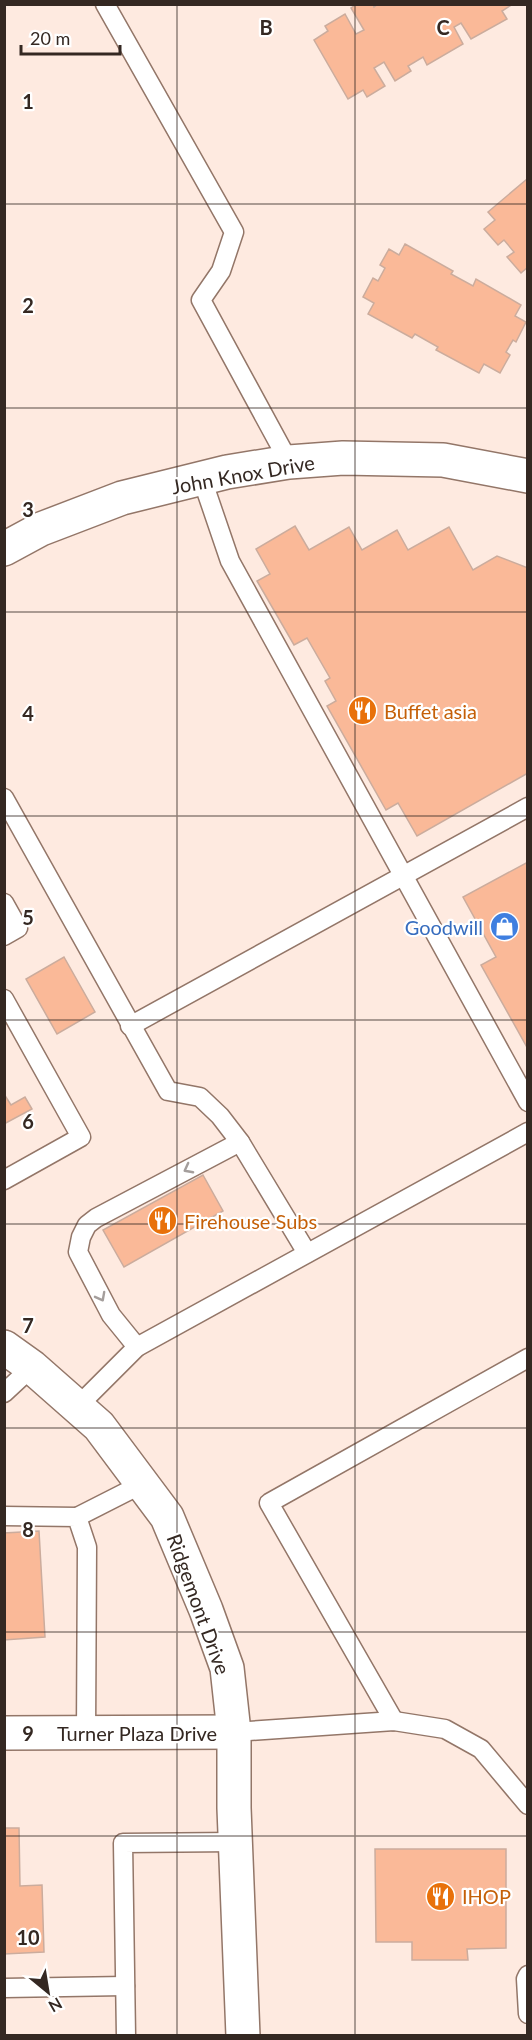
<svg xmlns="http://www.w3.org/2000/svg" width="532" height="2040" font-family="Lato,sans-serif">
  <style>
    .building { fill: #fab998; stroke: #cbac9d; stroke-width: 1.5 }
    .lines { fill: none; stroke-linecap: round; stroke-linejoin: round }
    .service-casing { stroke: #937668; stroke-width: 21 }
    .minor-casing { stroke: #937668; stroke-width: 36 }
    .tertiary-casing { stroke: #937668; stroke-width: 36 }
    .service { stroke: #fff; stroke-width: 18 }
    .minor { stroke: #fff; stroke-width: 33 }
    .tertiary { stroke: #fff; stroke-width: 33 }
    .oneway { stroke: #a49e9c }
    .grid { fill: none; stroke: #342822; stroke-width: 1.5; stroke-opacity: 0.55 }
    .labels { text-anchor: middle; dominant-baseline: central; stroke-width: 4.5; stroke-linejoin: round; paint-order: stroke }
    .street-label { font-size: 20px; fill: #342822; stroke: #fff }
    .food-label { font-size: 20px; fill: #c56008; stroke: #fff; text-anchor: start }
    .shop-label { font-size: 20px; fill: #366cbe; stroke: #fff; text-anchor: end }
    .grid-label { font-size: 20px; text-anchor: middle; font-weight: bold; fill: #342822; stroke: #fff; stroke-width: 4.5; stroke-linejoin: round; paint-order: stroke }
  </style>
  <rect width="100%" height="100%" fill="#feeae0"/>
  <g class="building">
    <path d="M357,4H373L374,7L378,4H513L502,11L507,19L471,39L461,23L454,27L463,44L427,65L423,57L408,66L411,71L395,81L384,62L374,68L385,86L367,97L363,90L348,99L314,40L328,31L325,26L345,14L356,34L364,30L351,8Z"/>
    <path d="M527,179L528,267L521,273L507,257L514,252L504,240L498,245L484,229L495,220L488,212Z"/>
    <path d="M405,244L453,271L451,274L473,286L476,279L521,305L515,316L526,322L516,342L513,340L506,352L510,355L500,373L484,364L479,373L436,350L438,347L415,334L412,338L368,314L374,303L363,297L373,278L378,281L385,268L380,265L389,249L399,255Z"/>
    <path d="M295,526L309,550L349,527L362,550L397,530L408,550L449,527L473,570L497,556L528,568V773L417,836L398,803L386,810L327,706L336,701L325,681L330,678L307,638L294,645L257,581L270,574L256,549Z"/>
    <path d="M528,862V1049L481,965L496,957L463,897Z"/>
    <path d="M64,957L95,1012L57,1034L26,979Z"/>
    <path d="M4,1094L11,1105L25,1097L32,1109L4,1124Z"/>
    <path d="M203,1175L223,1211L124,1267L103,1230Z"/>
    <path d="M39,1531L45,1637L4,1640V1533Z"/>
    <path d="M4,1828H19L20,1886L42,1885L44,1952L4,1954Z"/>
    <path d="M375,1849H506V1948L467,1949L468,1960H412V1942H376Z"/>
  </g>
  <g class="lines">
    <defs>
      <g id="service">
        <path d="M105,4L234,232L221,271L201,300L289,462"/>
        <path d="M202,479L230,561L528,1102"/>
        <path d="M4,798L168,1091L200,1097L220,1116L240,1142L307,1253"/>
        <path d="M4,903L18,928L4,936"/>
        <path d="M4,999L81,1137L4,1180"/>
        <path d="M130,1026L528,807"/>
        <path d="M137,1347L111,1315L78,1252L81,1237L87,1225L96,1218L240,1142"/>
        <path d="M4,1393L32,1367"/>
        <path d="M77,1407L137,1347L528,1132"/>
        <path d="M4,1516L77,1517L87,1547L86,1733"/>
        <path d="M77,1517L142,1484"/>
        <path d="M394,1721L269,1503L528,1358"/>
        <path d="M234,1732L394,1721L445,1729L481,1749L528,1805"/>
        <path d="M528,1975L526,1979L528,2014"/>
        <path d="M4,1988L125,1986"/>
        <path d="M126,2036L123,1843L236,1842"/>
      </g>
      <g id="minor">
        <path d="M4,549L41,529L122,498L227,472L289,462L343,458L443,460L528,476"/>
        <path d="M4,1733L234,1732"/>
      </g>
      <path id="tertiary" d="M4,1347L32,1367L99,1426L167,1517L206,1610L227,1668L234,1732V1808L243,2036"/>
    </defs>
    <use href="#service" class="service-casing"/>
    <use href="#minor" class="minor-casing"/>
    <use href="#tertiary" class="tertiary-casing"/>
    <use href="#service" class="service"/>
    <use href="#minor" class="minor"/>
    <use href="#tertiary" class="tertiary"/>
  </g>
  <defs><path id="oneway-chevron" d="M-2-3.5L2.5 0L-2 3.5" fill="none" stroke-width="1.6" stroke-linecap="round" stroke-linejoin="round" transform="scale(1.5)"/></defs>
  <g class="oneway">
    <use href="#oneway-chevron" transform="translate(188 1169) rotate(152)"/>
    <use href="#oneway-chevron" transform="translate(101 1297) rotate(62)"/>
  </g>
  <path class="grid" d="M177,4V2036M355,4V2036M4,204H528M4,408H528M4,612H528M4,816H528M4,1020H528M4,1224H528M4,1428H528M4,1632H528M4,1836H528"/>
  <defs>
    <symbol id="restaurant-disc" viewBox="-11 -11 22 22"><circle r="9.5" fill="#e8710a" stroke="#fff"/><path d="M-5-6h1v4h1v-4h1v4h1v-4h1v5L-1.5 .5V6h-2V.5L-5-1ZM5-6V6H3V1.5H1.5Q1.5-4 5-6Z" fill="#fff"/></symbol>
    <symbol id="shop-disc" viewBox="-11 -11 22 22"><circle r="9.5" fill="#3f7fe0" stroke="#fff"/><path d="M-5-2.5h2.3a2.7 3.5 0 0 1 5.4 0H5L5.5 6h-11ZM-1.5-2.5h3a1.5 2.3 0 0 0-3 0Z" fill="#fff"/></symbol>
  </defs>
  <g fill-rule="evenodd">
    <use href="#restaurant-disc" x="346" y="694" width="33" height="33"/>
    <use href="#shop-disc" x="488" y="910" width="33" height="33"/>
    <use href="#restaurant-disc" x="146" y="1204" width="33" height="33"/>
    <use href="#restaurant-disc" x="424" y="1880" width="33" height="33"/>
  </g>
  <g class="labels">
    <g class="street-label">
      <text transform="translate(243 474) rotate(-10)">John Knox Drive</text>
      <text transform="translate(199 1604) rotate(70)">Ridgemont Drive</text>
      <text x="137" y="1733">Turner Plaza Drive</text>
    </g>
    <g class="food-label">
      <text x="384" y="711">Buffet asia</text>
      <text x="184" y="1221">Firehouse Subs</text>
      <text x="462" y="1896">IHOP</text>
    </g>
    <g class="shop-label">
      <text x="483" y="927">Goodwill</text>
    </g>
  </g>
  <g class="grid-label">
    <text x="266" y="35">B</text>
    <text x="443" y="35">C</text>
    <text x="28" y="109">1</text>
    <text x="28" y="313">2</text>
    <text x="28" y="517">3</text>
    <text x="28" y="721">4</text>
    <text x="28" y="925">5</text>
    <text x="28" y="1129">6</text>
    <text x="28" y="1333">7</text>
    <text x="28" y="1537">8</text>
    <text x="28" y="1741">9</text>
    <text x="28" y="1945">10</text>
  </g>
  <rect width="532" height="2040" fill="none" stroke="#342822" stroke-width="12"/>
  <g transform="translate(48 1992) rotate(150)" stroke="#ffffff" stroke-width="4.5" paint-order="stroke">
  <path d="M0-4.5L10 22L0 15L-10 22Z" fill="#342822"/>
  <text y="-9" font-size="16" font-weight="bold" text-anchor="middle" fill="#342822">N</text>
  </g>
  <path d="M21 45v9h99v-9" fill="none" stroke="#342822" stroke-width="3"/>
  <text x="30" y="45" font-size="18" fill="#342822" stroke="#ffffff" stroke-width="4.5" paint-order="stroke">20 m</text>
</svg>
